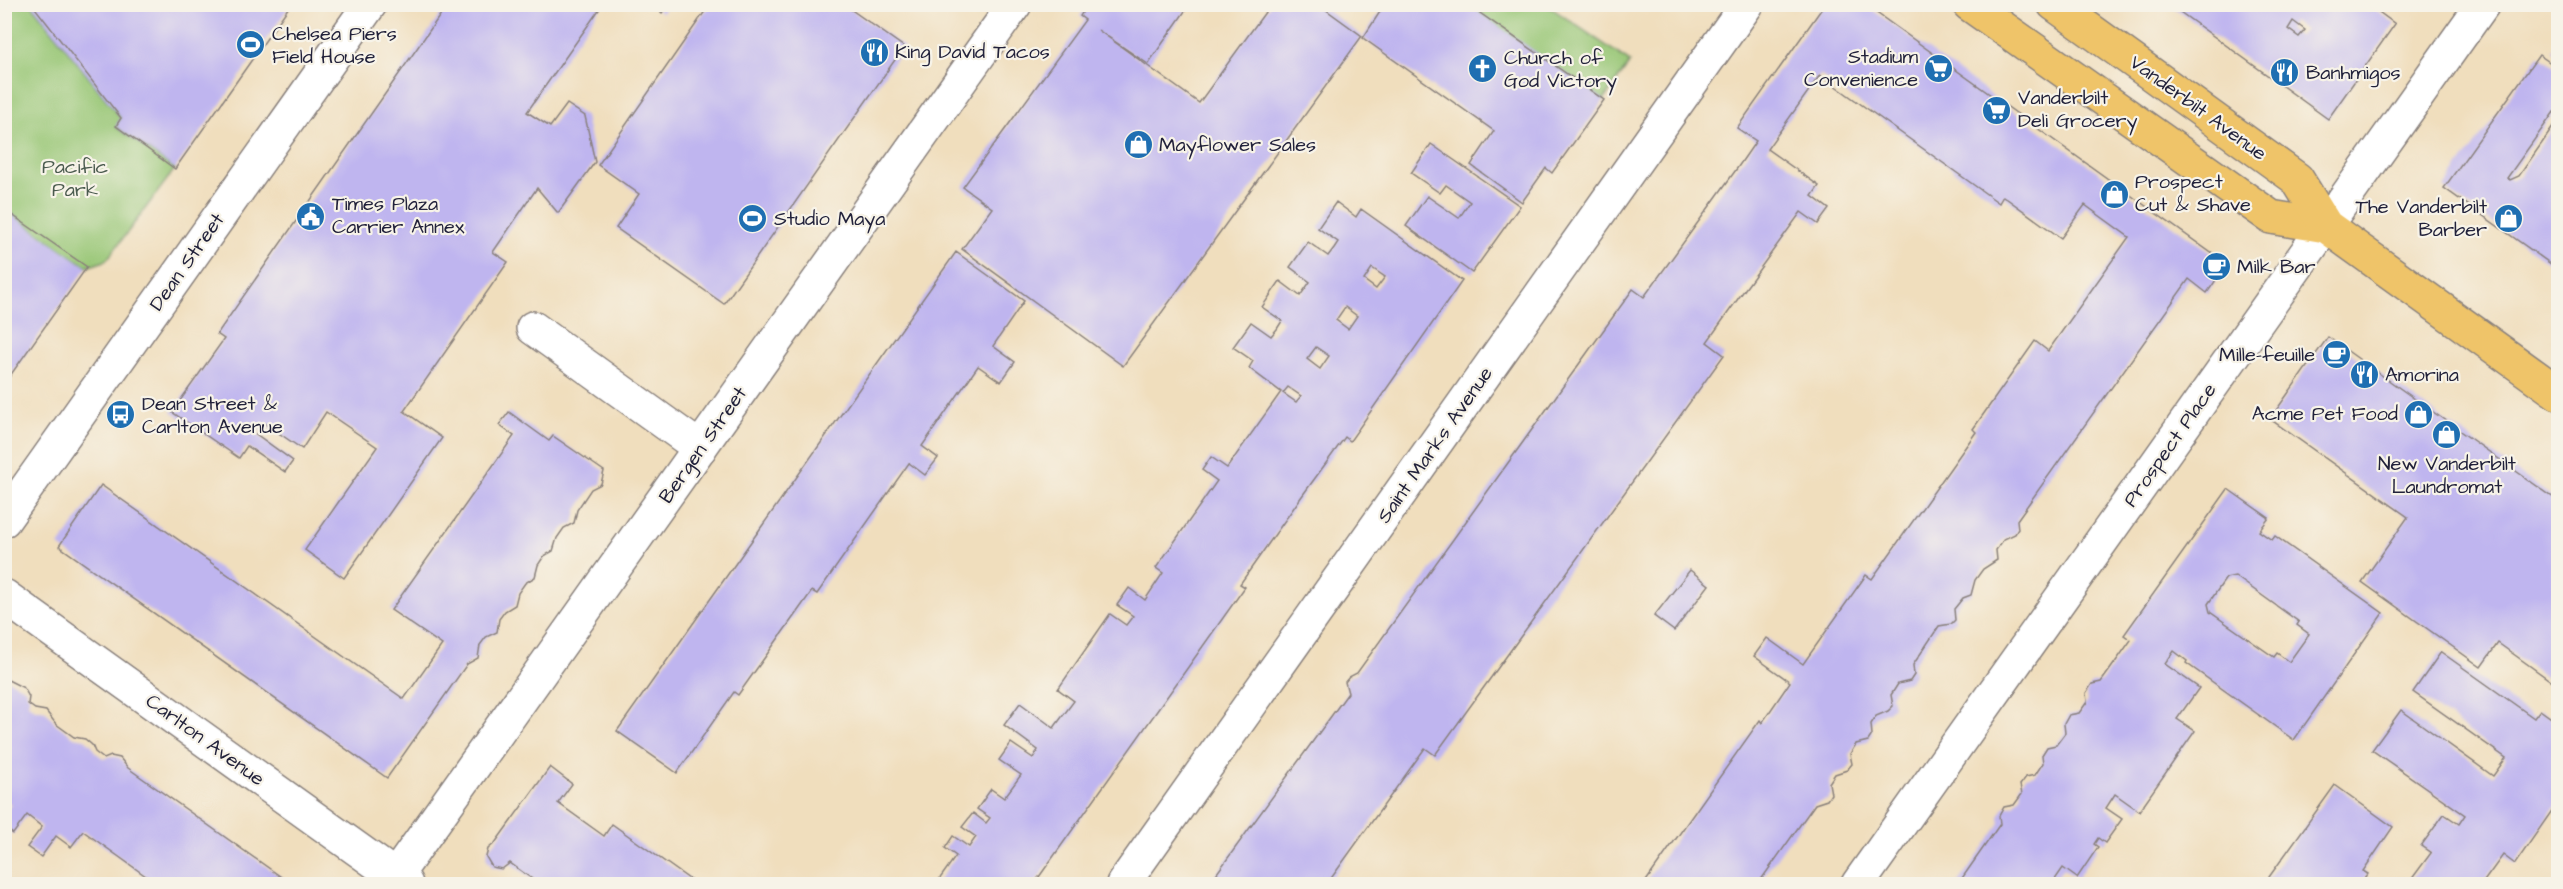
<svg xmlns="http://www.w3.org/2000/svg" width="2563" height="889" font-family="'Architects Daughter',sans-serif">
  <style>
    .green { fill: #97c675; stroke: #5c7458; stroke-width: 1.5 }
    .building { fill: #bfb5ef; fill-rule: evenodd }
    .lines { fill: none; stroke-linecap: round; stroke-linejoin: round }
    .minor-casing { stroke: #89807c; stroke-width: 36 }
    .major-casing { stroke: #89807c; stroke-width: 36 }
    .minor { stroke: #fff; stroke-width: 33 }
    .major { stroke: #efc469; stroke-width: 33 }
    .labels { text-anchor: middle; dominant-baseline: central; stroke-width: 4.5; stroke-linejoin: round; paint-order: stroke }
    .poi-label { font-size: 20px; fill: #22223b; stroke: #f7f3e8; text-anchor: start }
    .street-label { font-size: 20px; fill: #22223b; stroke: #f7f3e8 }
    .park-label { font-size: 20px; fill: #4b5b4f; stroke: #f7f3e8 }
  </style>
  <rect width="100%" height="100%" fill="#f7f3e8"/>
  <filter id="ink" filterUnits="userSpaceOnUse"><feTurbulence type="fractalNoise" baseFrequency=".0167" numOctaves="2"/><feDisplacementMap in="SourceGraphic" scale="12" xChannelSelector="R" yChannelSelector="G"/><feConvolveMatrix kernelMatrix="1 2 1 2 8 2 1 2 1" color-interpolation-filters="sRGB"/></filter>
  <filter id="wash" filterUnits="userSpaceOnUse"><feTurbulence type="fractalNoise" baseFrequency=".008" numOctaves="4" result="noise"/><feDisplacementMap in="SourceGraphic" scale="24" xChannelSelector="R" yChannelSelector="G"/><feGaussianBlur stdDeviation="1.35" result="paint"/><feColorMatrix in="noise" values="0 0 0 0 0 0 0 0 0 0 0 0 0 0 0 0 0 1.4 0 .05"/><feComposite in="paint" operator="in"/></filter>
  <g filter="url(#wash)">
    <rect width="100%" height="100%" fill="#f0debd"/>
    <g class="green">
      <path d="M5,5H32L121,118L116,127L175,169L109,257L105,261L87,267L5,210Z"/>
      <path d="M1467,5H1547L1630,62L1604,100Z"/>
    </g>
    <g id="blocks">
      <g class="building">
        <path d="M32,4H291L175,169L116,126L121,118Z"/>
        <path d="M448,4H603L527,112L550,127L567,104L585,116L595,162L558,213L537,188L493,252L508,262L404,411L442,438L344,578L305,550L377,447L326,412L302,449L264,423L256,434L293,461L285,472L247,446L239,458L172,412L224,339L217,334Z"/>
        <path d="M651,4H668L662,13Z"/>
        <path d="M710,4H843L904,47L724,304L616,228L639,194L598,165Z"/>
        <path d="M1088,4H1190L1148,64L1098,30L1199,103L1271,4H1318L1362,36L1123,366L962,249L992,208L963,187L1085,20L1080,16Z"/>
        <path d="M1385,4H1467L1604,100L1552,173L1546,168L1522,202L1471,165L1494,131L1363,38Z"/>
        <path d="M1825,4H1864L2221,260L2223,270L2207,293L2189,279L2017,520L2018,529L2015,534L2004,539L1996,550L1997,560L1983,569L1975,580L1971,595L1963,598L1954,609L1955,620L1951,624L1939,626L1913,665L1914,675L1910,681L1898,684L1891,695L1893,706L1888,711L1876,716L1871,724L1872,735L1868,741L1856,744L1850,754L1852,764L1847,770L1835,774L1829,783L1831,794L1827,800L1815,804L1758,884H1644L1760,720L1762,723L1790,682L1754,656L1767,638L1803,664L1866,575L1872,579L1976,432L1973,429L2035,341L2048,351L2129,237L2085,205L2061,238L2003,196L1999,203L1820,75L1767,149L1819,186L1812,196L1829,209L1818,224L1801,212L1745,289L1707,342L1724,355L1435,755L1425,748L1327,884H1209L1348,693L1345,682L1349,677L1357,673L1633,289L1644,297L1738,167L1756,141L1737,128Z"/>
        <path d="M2169,4H2347L2353,9L2356,4H2368L2395,24L2328,119ZM2293,21L2305,30L2299,37L2288,29Z"/>
        <path d="M2558,41V55L2552,50Z"/>
        <path d="M2539,55L2558,68V110L2556,114L2554,112L2507,178L2510,180L2519,176L2558,120V269L2444,188Z"/>
        <path d="M1431,144L1520,206L1472,273L1406,226L1427,196L1459,218L1470,202L1446,185L1440,193L1411,173Z"/>
        <path d="M1336,202L1356,217L1361,209L1462,281L1350,441L1345,437L1302,496L1240,584L1245,587L1034,884H936L956,856L945,848L953,836L969,847L976,837L962,827L973,813L986,823L990,818L977,809L991,789L1004,798L1021,775L999,760L1011,743L1033,758L1038,750L1004,725L1020,703L1054,728L1056,725L1074,701L1058,689L1110,614L1126,625L1133,616L1117,605L1129,588L1145,600L1163,573L1156,568L1217,481L1202,470L1211,457L1227,468L1281,392L1249,368L1253,361L1233,347L1251,322L1271,336L1277,329L1282,321L1262,307L1280,281L1300,296L1310,282L1290,267L1308,242L1328,256L1334,248L1338,242L1318,228ZM1372,268L1385,277L1376,289L1364,280ZM1345,307L1357,316L1348,329L1336,320ZM1316,347L1329,356L1320,369L1307,359ZM1288,387L1301,396L1296,402L1283,393Z"/>
        <path d="M5,210L87,267L5,383Z"/>
        <path d="M956,252L1024,301L993,346L1015,362L1001,382L978,366L922,446L938,458L925,475L909,463L817,594L812,591L738,695L734,692L677,773L617,731Z"/>
        <path d="M2328,337L2558,501V686L2498,643L2481,667L2362,582L2408,517L2270,419Z"/>
        <path d="M509,412L549,441L553,436L604,471L601,484L591,489L577,510L574,523L564,528L557,538L553,551L544,556L538,565L535,577L525,583L518,593L515,605L505,611L499,619L497,632L486,637L480,645L478,658L467,664L387,778L59,546L101,485L404,699L442,645L391,610L514,436L499,425Z"/>
        <path d="M2228,489L2269,518L2259,531L2272,540L2275,536L2383,613L2294,740L2186,663L2187,661L2174,651L2165,664L2199,688L2177,719L2195,731L2139,811L2115,794L2106,808L2122,819L2105,843L2098,838L2094,844L2098,847L2077,878L2063,868L2052,884H1958L2000,824L1999,816L2004,807L2014,805L2022,794L2020,785L2026,777L2035,775L2043,763L2042,755L2047,747L2056,745L2065,733L2064,724L2069,715L2079,713L2087,702L2086,693L2092,684L2101,682L2109,671L2131,640L2124,635ZM2235,576L2299,622L2297,625L2309,634L2289,662L2277,653L2274,657L2210,612L2208,604L2226,578Z"/>
        <path d="M1690,570L1709,585L1674,631L1654,616Z"/>
        <path d="M2441,652L2534,718L2540,710L2558,723V802L2515,864L2503,855L2482,884H2475L2470,881L2467,884H2408L2431,853L2421,846L2444,814L2459,824L2465,815L2372,750L2401,710L2493,776L2506,758L2413,692Z"/>
        <path d="M4,678L24,688L29,697L28,704L35,709L46,711L56,724L74,737L85,739L92,745L95,752L104,759L111,756L120,758L128,768L291,884H157L83,831L71,847L56,836L41,857L27,847L42,827L27,815L13,834L4,827V814L11,804L4,800Z"/>
        <path d="M550,767L572,784L558,803L604,836L612,824L696,884H539L510,863L502,869L492,867L486,857L488,849L495,843Z"/>
        <path d="M2335,785L2393,827L2363,871L2368,874L2360,884H2264Z"/>
      </g>
    </g>
  </g>
  <g filter="url(#ink)">
    <use href="#blocks" fill-opacity="0" stroke="#89807c" stroke-width="1.5"/>
    <g class="lines">
      <defs>
        <g id="minor">
          <path d="M533,328L700,448"/>
          <path d="M4,520L370,4"/>
          <path d="M4,596L406,884"/>
          <path d="M390,884L1015,4"/>
          <path d="M1123,884L1747,4"/>
          <path d="M1858,884L2483,4"/>
        </g>
        <g id="major">
          <path d="M1969,4L2271,217L2326,226"/>
          <path d="M2054,4L2297,179L2326,226L2558,393"/>
        </g>
      </defs>
      <use href="#minor" class="minor-casing"/>
      <use href="#major" class="major-casing"/>
      <use href="#minor" class="minor"/>
      <use href="#major" class="major"/>
    </g>
  </g>
  <defs>
    <symbol id="stadium-disc" viewBox="-11 -11 22 22"><circle r="9.5" fill="#1f6fb2" stroke="#f7f3e8"/><path d="M0-5a6.5 5 0 1 0 0 10a6.5 5 0 1 0 0-10ZM-3.5-1.8h7v3.6h-7Z" fill="#fff"/></symbol>
    <symbol id="restaurant-disc" viewBox="-11 -11 22 22"><circle r="9.5" fill="#1f6fb2" stroke="#f7f3e8"/><path d="M-5-6h1v4h1v-4h1v4h1v-4h1v5L-1.5 .5V6h-2V.5L-5-1ZM5-6V6H3V1.5H1.5Q1.5-4 5-6Z" fill="#fff"/></symbol>
    <symbol id="supermarket-disc" viewBox="-11 -11 22 22"><circle r="9.5" fill="#1f6fb2" stroke="#f7f3e8"/><path d="M-6-5.5h2.5l.6 2H6L4.5 2H-2.5L-4.4-4H-6ZM-1.5 3.2a1.3 1.3 0 1 0 .1 0ZM3 3.2a1.3 1.3 0 1 0 .1 0Z" fill="#fff"/></symbol>
    <symbol id="church-disc" viewBox="-11 -11 22 22"><circle r="9.5" fill="#1f6fb2" stroke="#f7f3e8"/><path d="M-1.2-6h2.4v3.5h3.3v2.4h-3.3V6h-2.4V-.1h-3.3v-2.4h3.3Z" fill="#fff"/></symbol>
    <symbol id="shop-disc" viewBox="-11 -11 22 22"><circle r="9.5" fill="#1f6fb2" stroke="#f7f3e8"/><path d="M-5-2.5h2.3a2.7 3.5 0 0 1 5.4 0H5L5.5 6h-11ZM-1.5-2.5h3a1.5 2.3 0 0 0-3 0Z" fill="#fff"/></symbol>
    <symbol id="civic-disc" viewBox="-11 -11 22 22"><circle r="9.5" fill="#1f6fb2" stroke="#f7f3e8"/><path d="M-.6-6.5H3V-4.5H.6V-3L4-1V1h2V6H-6V1h2V-1L-.6-3ZM-1.2 2.5V6h2.4V2.5Z" fill="#fff"/></symbol>
    <symbol id="cafe-disc" viewBox="-11 -11 22 22"><circle r="9.5" fill="#1f6fb2" stroke="#f7f3e8"/><path d="M-5.5-4.5H6V0H3Q3 3.5 0 3.5H-2.5Q-5.5 3.5-5.5 0ZM3-3.2v2h1.7v-2ZM-6 4.5H4V6H-6Z" fill="#fff"/></symbol>
    <symbol id="bus-disc" viewBox="-11 -11 22 22"><circle r="9.5" fill="#1f6fb2" stroke="#f7f3e8"/><path d="M-5-6H5V4H4V6H2V4H-2V6H-4V4H-5ZM-3.5-4V0h7V-4ZM-3.5 1.2v1.5H-2V1.2ZM2 1.2v1.5H3.5V1.2Z" fill="#fff"/></symbol>
  </defs>
  <g fill-rule="evenodd">
    <use href="#stadium-disc" x="234" y="28" width="33" height="33"/>
    <use href="#restaurant-disc" x="858" y="36" width="33" height="33"/>
    <use href="#supermarket-disc" x="1922" y="52" width="33" height="33"/>
    <use href="#church-disc" x="1466" y="52" width="33" height="33"/>
    <use href="#restaurant-disc" x="2268" y="56" width="33" height="33"/>
    <use href="#supermarket-disc" x="1980" y="94" width="33" height="33"/>
    <use href="#shop-disc" x="1122" y="128" width="33" height="33"/>
    <use href="#shop-disc" x="2098" y="178" width="33" height="33"/>
    <use href="#civic-disc" x="294" y="200" width="33" height="33"/>
    <use href="#shop-disc" x="2492" y="202" width="33" height="33"/>
    <use href="#stadium-disc" x="736" y="202" width="33" height="33"/>
    <use href="#cafe-disc" x="2200" y="250" width="33" height="33"/>
    <use href="#cafe-disc" x="2320" y="338" width="33" height="33"/>
    <use href="#restaurant-disc" x="2348" y="358" width="33" height="33"/>
    <use href="#shop-disc" x="2402" y="398" width="33" height="33"/>
    <use href="#bus-disc" x="104" y="398" width="33" height="33"/>
    <use href="#shop-disc" x="2430" y="418" width="33" height="33"/>
  </g>
  <g class="labels">
    <g class="poi-label">
      <text x="272" y="34">Chelsea Piers<tspan x="272" dy="23">Field House</tspan></text>
      <text x="895" y="52">King David Tacos</text>
      <text x="1918" y="57" text-anchor="end">Stadium<tspan x="1918" dy="23">Convenience</tspan></text>
      <text x="1504" y="58">Church of<tspan x="1504" dy="23">God Victory</tspan></text>
      <text x="2306" y="73">Banhmigos</text>
      <text x="2018" y="98">Vanderbilt<tspan x="2018" dy="23">Deli Grocery</tspan></text>
      <text x="1159" y="145">Mayflower Sales</text>
      <text x="2135" y="182">Prospect<tspan x="2135" dy="23">Cut &amp; Shave</tspan></text>
      <text x="332" y="204">Times Plaza<tspan x="332" dy="23">Carrier Annex</tspan></text>
      <text x="2487" y="207" text-anchor="end">The Vanderbilt<tspan x="2487" dy="23">Barber</tspan></text>
      <text x="774" y="219">Studio Maya</text>
      <text x="2237" y="267">Milk Bar</text>
      <text x="2315" y="355" text-anchor="end">Mille-feuille</text>
      <text x="2385" y="375">Amorina</text>
      <text x="142" y="404">Dean Street &amp;<tspan x="142" dy="23">Carlton Avenue</tspan></text>
      <text x="2398" y="414" text-anchor="end">Acme Pet Food</text>
      <text x="2447" y="464" text-anchor="middle">New Vanderbilt<tspan x="2447" dy="23">Laundromat</tspan></text>
    </g>
    <g class="street-label">
      <text transform="translate(2198 108) rotate(36)">Vanderbilt Avenue</text>
      <text transform="translate(187 262) rotate(-55)">Dean Street</text>
      <text transform="translate(703 445) rotate(-55)">Bergen Street</text>
      <text transform="translate(1435 445) rotate(-55)">Saint Marks Avenue</text>
      <text transform="translate(2170 445) rotate(-55)">Prospect Place</text>
      <text transform="translate(205 740) rotate(36)">Carlton Avenue</text>
    </g>
    <g class="park-label">
      <text x="75" y="167">Pacific<tspan x="75" dy="23">Park</tspan></text>
    </g>
  </g>
  <rect width="2563" height="889" fill="none" stroke="#f7f3e8" stroke-width="24"/>
</svg>
